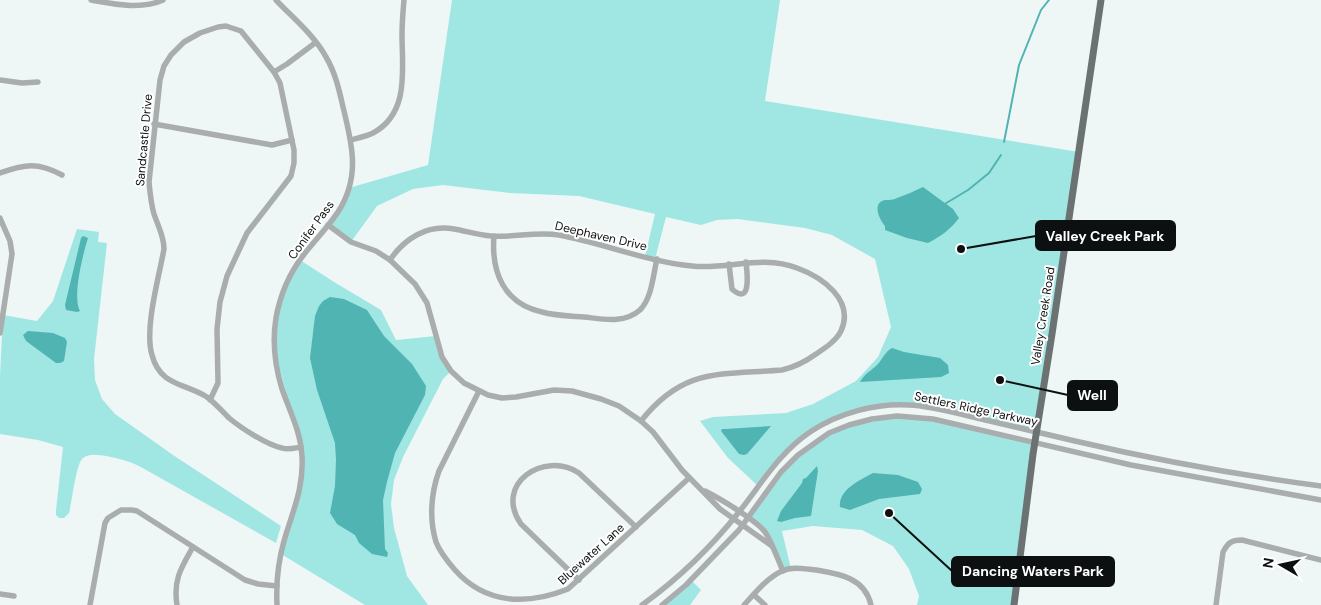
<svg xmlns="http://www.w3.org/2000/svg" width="1321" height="605" font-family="'DM Sans',sans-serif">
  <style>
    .green { fill: #a0e7e4 }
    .water { fill: #50b4b2 }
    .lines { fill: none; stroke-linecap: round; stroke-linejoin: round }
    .stream { stroke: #50b4b2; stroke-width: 2 }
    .minor { stroke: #aaadad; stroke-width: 5.5 }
    .major { stroke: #6c7272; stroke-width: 7 }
    .labels { text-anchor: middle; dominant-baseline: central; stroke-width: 4; stroke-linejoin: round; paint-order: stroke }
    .street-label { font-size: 12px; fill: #0d1010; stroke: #fff }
    .leader { fill: none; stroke: #0d1010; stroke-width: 2 }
    .callout-dot { fill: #0d1010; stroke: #fff; stroke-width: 2 }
    .callout { fill: #0d1010; stroke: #0d1010; stroke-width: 2 }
    .callout-label { font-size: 14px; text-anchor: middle; font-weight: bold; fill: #fff }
  </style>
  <rect width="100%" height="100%" fill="#eff6f6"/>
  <g class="green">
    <path d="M452,0H780L765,101L1079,152L1036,432L921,406L897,405L845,415L799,440L758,486L728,458L700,421L713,417L786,413L813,404L856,381L878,357L891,327L875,259L832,235L805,228L737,219L717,220L701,225L666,217L655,259L645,256L655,214L579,196L510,193L443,185L413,189L377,206L351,242L328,225L349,188L428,165Z"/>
    <path d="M77,229L99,232L98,242L107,243L94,359L95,380L102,399L115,414L173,455L281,526L276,543L139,466C129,461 117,458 106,456C99,455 89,453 83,458C76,463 72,502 69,513L64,518H59L56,515V510L63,447L38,440L0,434V376L3,315L37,321L53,301Z"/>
    <path d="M300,260L334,282L381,310L396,340L436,336L437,346L451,371L443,379L403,457L394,480L391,504L394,528L407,576L428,605H365L281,554L293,515L302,455L275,351L279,305Z"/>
    <path d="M909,416L1035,443L1014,605H917L919,596L909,569L893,546L862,530L813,526L782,531L791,569L783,571L769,538L749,518L770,486L807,447L849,425Z"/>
    <path d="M691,580L701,590L690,605H662Z"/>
  </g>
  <g class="water">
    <path d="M923,187L953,209L959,218C950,230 941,236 928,243L907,238L885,230V226C880,220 871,203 885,200C889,200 893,200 897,198C906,195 914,191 923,187Z"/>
    <path d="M83,236L88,238C83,254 72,297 80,311L77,312L66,310L65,305L81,238Z"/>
    <path d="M330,297L344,299L367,310L384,336L412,364L426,386L425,395L395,453L387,482L383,500L385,549L388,553L387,557L372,554L359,543L355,535L337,524L330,513L335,486L336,460L335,443L317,390L310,358L315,316L319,306L323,301Z"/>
    <path d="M28,331L53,333L65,338L67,342L64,361L60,363H56L26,341L23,335Z"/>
    <path d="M892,348L904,352L940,358L948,365L949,373L941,377L860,382C864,374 872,370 878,364C883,358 885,352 892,348Z"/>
    <path d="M771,426L747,454L744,455L739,454L721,431L722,429H726Z"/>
    <path d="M817,466L818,471L811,516L795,518L781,522L777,521L781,511L802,483L803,479L806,478Z"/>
    <path d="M873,473L898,475L918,482L922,489L920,494L879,499L850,510L840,507C838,490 860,480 873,473Z"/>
  </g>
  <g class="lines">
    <g class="stream">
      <path d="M1004,142L1019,65L1041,10L1049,0"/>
      <path d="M943,205L968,190L989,173L1001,155"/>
    </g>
    <g class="minor">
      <path d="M91,0C114,4 141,10 163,0"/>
      <path d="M276,0C293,18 314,35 326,57C335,72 339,89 343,107C352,144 361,176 338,212C328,227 316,239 305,253C290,272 280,295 276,318C272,342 275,366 282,389C290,412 301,432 302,457C304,488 292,513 284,541C278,562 276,584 277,605"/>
      <path d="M274,72L287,64L315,43"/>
      <path d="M0,80L22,83L38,82"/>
      <path d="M154,124L272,145L292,140"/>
      <path d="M351,140C358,138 367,136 373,133C410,113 402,69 402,35C402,23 403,11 404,0"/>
      <path d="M0,173C25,164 38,162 62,175"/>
      <path d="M0,218L10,241L12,254L0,333"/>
      <path d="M328,225L351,242L376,251L390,260L415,284L427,303L442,357L451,371L464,383L488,395L502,398L516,397L554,390L572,391L601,399L619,406L641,421L653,432L682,470L720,509L772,546"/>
      <path d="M494,236C491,272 504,304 542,312C556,316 571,316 584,317C603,319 624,324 640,310C652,298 653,275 657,259"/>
      <path d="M390,260C404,239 427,224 454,229C466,231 478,235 491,236C514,238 536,231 559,235C603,243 648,262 692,266C727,270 762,254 797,268C822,277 855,300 841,331C836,341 825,348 816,354C805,362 795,367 782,370C720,375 684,367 641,421"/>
      <path d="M729,264L732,289C752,307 747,271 746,262"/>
      <path d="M479,391L439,471C431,493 429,519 436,542C440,552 448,562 455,570C486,605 528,605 568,589L689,478"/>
      <path d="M210,400L218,383L217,329L220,302L227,276L247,233L291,176L294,163V150L280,83L274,72L241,31L226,26L218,27L200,33L184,42L171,55L164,66L160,80L149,182C150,193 151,204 154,214C158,226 164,236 164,249C159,277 144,329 152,355C160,386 185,383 207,397C215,403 222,411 229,418C241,428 267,445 282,448C288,450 295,448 301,447"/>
      <path d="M705,491C719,498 756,520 765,532C771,540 778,560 783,571"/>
      <path d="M579,580L521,524C493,484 544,450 579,473L636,527"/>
      <path d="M0,594L14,596"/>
      <path d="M754,595L765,605"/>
      <path d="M90,605L105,523L108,518L121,510H132L137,511L245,580L258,584L277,586"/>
      <path d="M177,605C173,580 181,568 193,547"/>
      <path d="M642,605C678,579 712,546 739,512C762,483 779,453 810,432C838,413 876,403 909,405C932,406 955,413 977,418C1010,426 1042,433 1075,441C1156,460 1238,475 1321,486"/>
      <path d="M662,605L686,585L739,530L781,472L798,455L829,433L849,425L872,419L897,416L933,419L1131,465L1321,500"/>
      <path d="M744,605C755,593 767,578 782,571C792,566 805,569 816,570C840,574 865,578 871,605"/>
      <path d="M1216,605L1223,552C1228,543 1231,540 1242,540L1321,560"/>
    </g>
    <path class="major" d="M1014,605L1033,454L1052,334L1101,0"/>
  </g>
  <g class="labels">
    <g class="street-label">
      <text transform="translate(144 140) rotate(-85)">Sandcastle Drive</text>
      <text transform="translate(311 230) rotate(-54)">Conifer Pass</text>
      <text transform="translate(601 236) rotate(13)">Deephaven Drive</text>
      <text transform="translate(1043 316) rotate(-81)">Valley Creek Road</text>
      <text transform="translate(976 409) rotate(12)">Settlers Ridge Parkway</text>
      <text transform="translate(591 554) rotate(-42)">Bluewater Lane</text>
    </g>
  </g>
  <path class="leader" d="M961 249L1036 236M1000 380L1068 395M889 513L952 571"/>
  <g class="callout-dot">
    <circle cx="961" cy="249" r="5"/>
    <circle cx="1000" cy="380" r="5"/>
    <circle cx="889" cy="513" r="5"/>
  </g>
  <g class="callout">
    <rect x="1036" y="221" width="139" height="29" rx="5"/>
    <rect x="1068" y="381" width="49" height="29" rx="5"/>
    <rect x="952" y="557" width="162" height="29" rx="5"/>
  </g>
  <g class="callout-label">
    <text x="1105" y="241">Valley Creek Park</text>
    <text x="1092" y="400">Well</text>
    <text x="1033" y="576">Dancing Waters Park</text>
  </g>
  <g transform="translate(1281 565) rotate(279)" stroke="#ffffff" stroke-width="4" paint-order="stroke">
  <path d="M0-4L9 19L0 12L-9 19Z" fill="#0d1010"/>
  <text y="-8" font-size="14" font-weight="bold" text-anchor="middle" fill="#0d1010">N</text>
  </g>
</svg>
